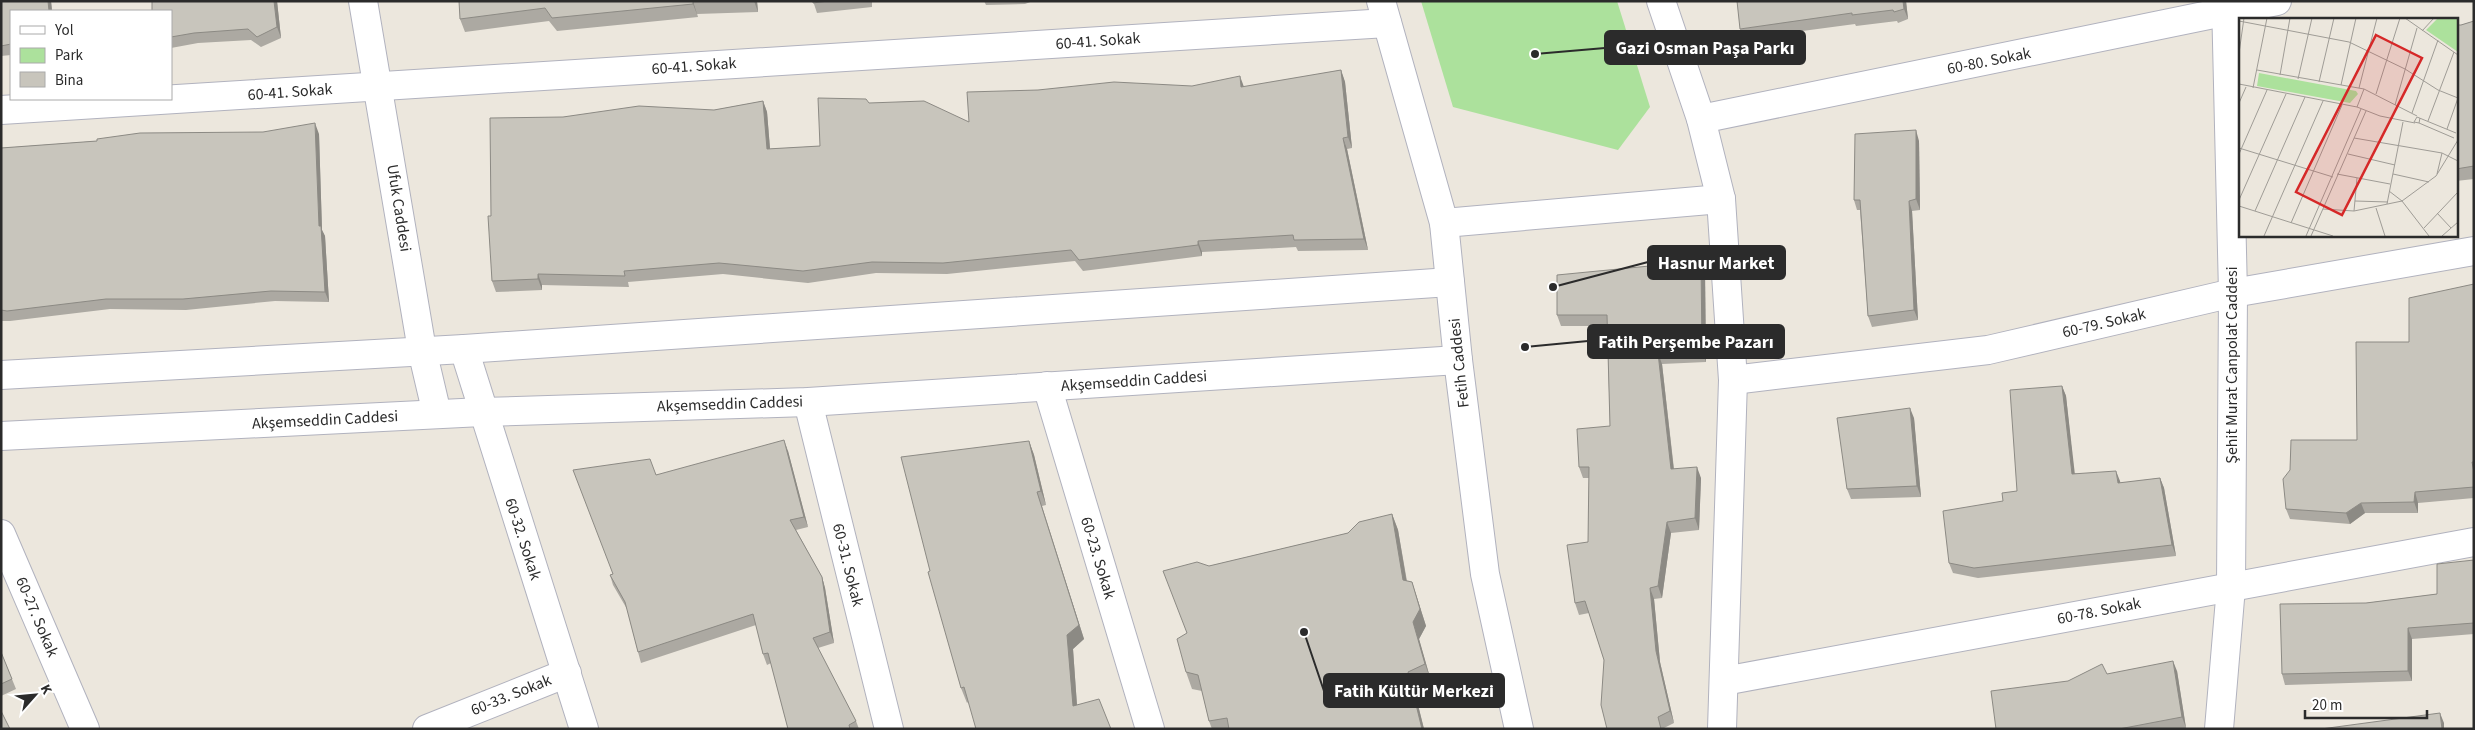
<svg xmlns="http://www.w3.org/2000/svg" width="2475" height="730" font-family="'Source Sans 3',sans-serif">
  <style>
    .green { fill: #ace19c }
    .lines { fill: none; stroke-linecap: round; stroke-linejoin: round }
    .street-casing { stroke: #b1b2be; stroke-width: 30 }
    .street { stroke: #fff; stroke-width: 28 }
    .wall { fill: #aca9a2 }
    .shaded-wall { fill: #8c8a84 }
    .building { fill: #c8c5bc; stroke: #8c8a84 }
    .labels { text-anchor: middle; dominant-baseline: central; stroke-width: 4.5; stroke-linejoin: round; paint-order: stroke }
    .street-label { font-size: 16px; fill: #2b2b2b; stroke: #fff }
    .inset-road { fill: none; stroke: #9f9c96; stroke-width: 1 }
    .view { fill: #d62828; fill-opacity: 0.15; stroke: #d62828; stroke-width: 2.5 }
    .inset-edge { fill: none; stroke: #2b2b2b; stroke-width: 2.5 }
    .leader { fill: none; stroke: #2b2b2b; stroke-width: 2 }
    .callout-dot { fill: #2b2b2b; stroke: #fff; stroke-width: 2 }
    .callout { fill: #2b2b2b; stroke: #2b2b2b; stroke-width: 2 }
    .callout-label { font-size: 18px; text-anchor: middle; font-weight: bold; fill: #fff }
  </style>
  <rect width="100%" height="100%" fill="#ece7dd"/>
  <path class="green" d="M1421,1H1617L1650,107L1618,150L1453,107Z"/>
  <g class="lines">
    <defs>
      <g id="street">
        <path d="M363,1L422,350L437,414"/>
        <path d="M1381,1L1444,223L1458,360L1485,574L1519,729"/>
        <path d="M1661,1L1701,119L1721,199L1733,380L1722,729"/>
        <path d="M1,110L1387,23"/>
        <path d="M1701,119L2277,1"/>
        <path d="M1444,223L1721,199"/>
        <path d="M464,349L584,729"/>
        <path d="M1,375L464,349L1450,282"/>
        <path d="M1733,380L1988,350L2233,293L2474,251"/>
        <path d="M1047,386L1150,729"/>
        <path d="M808,402L889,729"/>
        <path d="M1,436L482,412L808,402L1458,360"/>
        <path d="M1,534L85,729"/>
        <path d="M1724,681L2474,542"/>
        <path d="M427,729L567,673"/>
        <path d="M2219,729L2231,587L2233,293L2226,1"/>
      </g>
    </defs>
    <use href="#street" class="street-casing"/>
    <use href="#street" class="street"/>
  </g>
  <g class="wall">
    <path d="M1,1H51L52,11H11V55L1,56Z"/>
    <path d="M277,1L281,38L261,47L251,40L198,43L171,48V11Z"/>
    <path d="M460,1H757L758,12L697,14L698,17L557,31L549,21L465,32L460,19Z"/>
    <path d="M813,1H872V7L817,13Z"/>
    <path d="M984,1H1033L1025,4L986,5Z"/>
    <path d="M1906,1L1908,19L1898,23L1897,21L1856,26L1855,24L1743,39L1740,29Z"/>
    <path d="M2474,21V179L2456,181V25H2461Z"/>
    <path d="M1341,70L1345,82L1352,148L1347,149L1368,250L1298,251L1296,247L1202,252V256L1083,271L1075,261L947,274L876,273L808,283L723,274L628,282L629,287L542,285V290L496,292L492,281L491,216L563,117L714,110L763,101L767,112L770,149L820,146L869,103L969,122L1192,86L1244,87Z"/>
    <path d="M319,134L322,230L325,236L329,302L275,301L186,310L110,309L10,321H1V148L97,141Z"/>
    <path d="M1919,141L1920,210L1912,211L1918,320L1872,327L1868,316L1860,210H1857L1854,200Z"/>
    <path d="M1701,261L1705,272L1706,362L1662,364L1674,469L1701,478L1699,530L1671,533L1662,598L1654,599L1660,662L1674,723L1662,729H1607L1604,660L1589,613L1579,615L1575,603L1588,542L1589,478H1583L1579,467L1610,426L1607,326H1561L1557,315Z"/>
    <path d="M2474,284V498L2418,503V513H2365L2350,524L2290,519L2286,509L2357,440L2409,342Z"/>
    <path d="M2062,386L2066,396L2074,473L2120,483L2160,478L2164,488L2176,556L1978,578L1953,573L1949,563L2003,501L2017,491Z"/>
    <path d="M1914,418L1921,497L1851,499L1847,489Z"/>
    <path d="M1029,441L1034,455L1046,505L1042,506L1084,639L1073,649L1077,705L1111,729L968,702L967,703L961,688L930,571Z"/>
    <path d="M788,451L808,527L796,530L822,577L825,588L834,643L818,648L856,721L859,729H788L771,663L767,665L763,654L756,625L641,663L638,652L627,609L613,585L610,575L613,574L656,475Z"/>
    <path d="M1392,514L1398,530L1407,581L1412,582L1426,626L1419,639L1431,681L1414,689L1424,729H1212L1209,721L1202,691L1192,689L1186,672L1187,634L1209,566L1348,533Z"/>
    <path d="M2474,560V634L2412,639V681L2285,685L2282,674L2366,603L2437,594Z"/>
    <path d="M1,652L16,689L1,696Z"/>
    <path d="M2177,671L2186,728L2180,729H1996L2068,681L2107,674Z"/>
  </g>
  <g class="shaded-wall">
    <path d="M48,1H51L52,11H49Z"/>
    <path d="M274,1H277L281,38L277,27Z"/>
    <path d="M693,1L697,14L698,17L693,4Z"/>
    <path d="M754,1H757L758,12Z"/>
    <path d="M1903,1H1906L1908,19L1904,9Z"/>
    <path d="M1341,70L1345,82L1352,148L1348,137Z"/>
    <path d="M1240,76L1244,87H1241Z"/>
    <path d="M763,101L767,112L771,161L767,149Z"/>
    <path d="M315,123L319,134L322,230L325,236L329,302L325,292L319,226Z"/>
    <path d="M1916,130L1919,141L1920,210L1916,199Z"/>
    <path d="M1343,138L1347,149L1368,250L1364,239Z"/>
    <path d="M1909,201L1912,211L1918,320L1914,310Z"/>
    <path d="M1198,241L1202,252V256L1198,245Z"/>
    <path d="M1701,261L1705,272L1706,362L1702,350Z"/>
    <path d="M538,274L542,285V290L538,279Z"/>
    <path d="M1658,353L1662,364L1675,481L1671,469Z"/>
    <path d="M2062,386L2066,396L2076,484L2072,474Z"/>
    <path d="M1910,408L1914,418L1921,497L1917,486Z"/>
    <path d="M784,440L788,451L808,527L804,517Z"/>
    <path d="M1029,441L1034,455L1046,505L1041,491Z"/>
    <path d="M1697,467L1701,478L1699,530L1695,518Z"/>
    <path d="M2116,471L2120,481L2122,493L2118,483Z"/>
    <path d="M2160,478L2164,488L2176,556L2172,545Z"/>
    <path d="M1037,492L1084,639L1073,649L1078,720L1073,706Z"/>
    <path d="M2415,492L2418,503V513L2414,502Z"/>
    <path d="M2361,503L2365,513L2350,524L2346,513Z"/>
    <path d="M1392,514L1398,530L1409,596L1403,580Z"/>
    <path d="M1667,522L1671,533L1662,598L1658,586Z"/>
    <path d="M822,577L825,588L834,643L830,632Z"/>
    <path d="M1412,582L1426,626L1419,639L1431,681L1425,664L1413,622Z"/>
    <path d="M1650,588L1654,599L1660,662L1674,723L1670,711L1656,651Z"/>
    <path d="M2408,628L2412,639V681L2408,671Z"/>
    <path d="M2173,661L2177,671L2186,728L2182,717Z"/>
    <path d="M1408,672L1414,689L1424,729H1422Z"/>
    <path d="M2440,713L2444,723V729H2442Z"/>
  </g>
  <g class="building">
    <path d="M1,1H48L49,11H11V44L1,46Z"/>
    <path d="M152,1H274L277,27L257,37L248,29L194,33L171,37V11H152Z"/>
    <path d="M459,1H693V4L552,18L545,8L460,19Z"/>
    <path d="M813,1H828L813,3Z"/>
    <path d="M1737,1H1903L1904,9L1894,12L1893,10L1852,15V13L1740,29Z"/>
    <path d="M2474,21V166L2456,169V25H2461Z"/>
    <path d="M1341,70L1348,137L1343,138L1364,239L1294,240L1293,235L1198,241V245L1079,260L1071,250L943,263L872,262L803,271L719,263L624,271L625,276L538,274V279L492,281L488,216H491L490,118L563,117L639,106L714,110L763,101L767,149L820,146L818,98L866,99L869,103L924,101L969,122L967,92L1038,90L1114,82L1192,86L1240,76L1241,87Z"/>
    <path d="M315,123L319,226H321L325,292L271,291L183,299H106L7,311L1,310V148L97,141V139L140,133L263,132Z"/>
    <path d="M1916,130V199L1909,201L1914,310L1868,316L1860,200H1854L1855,134Z"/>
    <path d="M1701,261L1702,350L1658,353L1671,469L1697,467L1695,518L1667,522L1658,586L1650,588L1656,651L1670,711L1658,717L1661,729H1607L1601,705L1604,660L1585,601L1575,603L1567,545L1588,542L1589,467H1579L1577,429L1610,426L1607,315H1557V275Z"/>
    <path d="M2474,284V462H2472L2474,472V487L2415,492L2414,502L2361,503L2346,513L2286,509L2283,479L2290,470L2291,440H2357L2356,342H2409V298Z"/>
    <path d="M2062,386L2072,474L2116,471L2118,483L2160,478L2172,545L1974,568L1949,563L1943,511L2003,501L2002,493L2017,491L2010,390Z"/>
    <path d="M1910,408L1917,486L1847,489L1837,418Z"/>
    <path d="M784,440L804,517L790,520L822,577L830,632L813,638L856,721L849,725L850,729H788L768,653L763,654L753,614L638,652L625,602L610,575L613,574L573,470L650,459L656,475Z"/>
    <path d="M1029,441L1041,491L1037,492L1079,625L1067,635L1073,706L1099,699L1111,729H976L964,687L961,688L928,572L930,571L901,457Z"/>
    <path d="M1392,514L1403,580L1412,582L1420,609L1413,622L1425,664L1408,672L1422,729H1229L1227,718L1209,721L1198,675L1186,672L1177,639L1187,633L1163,571L1197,562L1209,566L1348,533L1359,522Z"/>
    <path d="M2474,560V623L2408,628V671L2282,674L2280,604L2366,603L2437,594V564Z"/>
    <path d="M1,652L12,679L1,684Z"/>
    <path d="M2173,661L2182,717L2119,729H1996L1991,691L2068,681L2102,664L2107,674Z"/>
    <path d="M1,711L10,729H1Z"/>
    <path d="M2440,713L2442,729H2321Z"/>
  </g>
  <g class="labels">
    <g class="street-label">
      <text transform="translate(1098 41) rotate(-4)">60-41. Sokak</text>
      <text transform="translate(1989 61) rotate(-11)">60-80. Sokak</text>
      <text transform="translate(694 66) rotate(-4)">60-41. Sokak</text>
      <text transform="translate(290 92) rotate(-4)">60-41. Sokak</text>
      <text transform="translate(399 208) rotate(81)">Ufuk Caddesi</text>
      <text transform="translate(2104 323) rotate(-13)">60-79. Sokak</text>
      <text transform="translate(1459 363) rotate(-96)">Fetih Caddesi</text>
      <text transform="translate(2232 365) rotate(-90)">Şehit Murat Canpolat Caddesi</text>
      <text transform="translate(1134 381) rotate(-4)">Akşemseddin Caddesi</text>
      <text transform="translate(730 404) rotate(-2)">Akşemseddin Caddesi</text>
      <text transform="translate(325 420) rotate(-3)">Akşemseddin Caddesi</text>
      <text transform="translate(523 539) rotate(72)">60-32. Sokak</text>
      <text transform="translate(1098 558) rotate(73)">60-23. Sokak</text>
      <text transform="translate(848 565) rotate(76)">60-31. Sokak</text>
      <text transform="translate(2099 611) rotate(-11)">60-78. Sokak</text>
      <text transform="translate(37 617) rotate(67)">60-27. Sokak</text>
      <text transform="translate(511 695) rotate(-22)">60-33. Sokak</text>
    </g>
  </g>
  <g transform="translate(2239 18)">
    <rect width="219" height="219" fill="#ece7dd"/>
    <path d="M199,0H219V34L187,12ZM20,55L117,73L119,76L111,85L18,68Z" fill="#ace19c"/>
    <path class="inset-road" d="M166,0L219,37M0,3L110,24L166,51L199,72L219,80M183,13L195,0M0,35L5,0M18,52L125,71L178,98M41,57L51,0M59,61L73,0M80,64L95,0M0,66L118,89L141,98L176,105M102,67L117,0M14,70L28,0M120,70L138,0M137,76L161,0M0,85L7,69M156,87L178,10M118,89L125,71M173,95L199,22M181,100L180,105L175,104L178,99L217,115M189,103L215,34M180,105L215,120M208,111L219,80M115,120L203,135L219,143M0,130L94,159M0,136L28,72M109,136L156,147M98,156L151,166M154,156L190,164M198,156L203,135M150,173L163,183L190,218M0,182L47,76M116,183L149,184M148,186L164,104M0,188L94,218M137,190L146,218M84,191L115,193L163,183L197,158L219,122M16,193L66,79M115,193L118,160M198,195L212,210M52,205L103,87M185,210L219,174M25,218L84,83M67,218L122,91M72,218L127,93M203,218L219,204"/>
    <path class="view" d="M137,17L183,40L103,197L57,174Z"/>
    <rect width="219" height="219" class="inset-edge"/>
  </g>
  <path class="leader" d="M1535 54L1605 48M1553 287L1648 262M1525 347L1588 341M1304 632L1324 691"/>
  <g class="callout-dot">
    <circle cx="1535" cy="54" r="5"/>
    <circle cx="1553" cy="287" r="5"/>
    <circle cx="1525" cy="347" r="5"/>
    <circle cx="1304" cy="632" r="5"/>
  </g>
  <g class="callout">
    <rect x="1605" y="31" width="200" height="33" rx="5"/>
    <rect x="1648" y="246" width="137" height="33" rx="5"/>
    <rect x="1588" y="325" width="196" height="33" rx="5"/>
    <rect x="1324" y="674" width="180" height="33" rx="5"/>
  </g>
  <g class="callout-label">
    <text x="1705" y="54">Gazi Osman Paşa Parkı</text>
    <text x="1716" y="269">Hasnur Market</text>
    <text x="1686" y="348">Fatih Perşembe Pazarı</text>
    <text x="1414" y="697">Fatih Kültür Merkezi</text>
  </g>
  <rect width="2475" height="730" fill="none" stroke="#2b2b2b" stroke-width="5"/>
  <rect x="10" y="10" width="162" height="90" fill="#ffffff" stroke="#aaaaaa"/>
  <rect x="20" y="26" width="25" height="8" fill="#ffffff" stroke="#aaaaaa"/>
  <text x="55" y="35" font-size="15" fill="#2b2b2b">Yol</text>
  <rect x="20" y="48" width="25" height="15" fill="#ace19c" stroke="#aaaaaa"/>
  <text x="55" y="60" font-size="15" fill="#2b2b2b">Park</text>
  <rect x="20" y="72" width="25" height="15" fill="#c8c5bc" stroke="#aaaaaa"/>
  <text x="55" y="85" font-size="15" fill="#2b2b2b">Bina</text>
  <g transform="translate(35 695) rotate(63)" stroke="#ffffff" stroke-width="4" paint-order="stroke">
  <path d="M0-4L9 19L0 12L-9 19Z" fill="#2b2b2b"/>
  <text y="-8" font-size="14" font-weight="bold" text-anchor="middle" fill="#2b2b2b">K</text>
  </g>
  <path d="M2305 710v8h122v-8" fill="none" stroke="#2b2b2b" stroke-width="2.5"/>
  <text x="2312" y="710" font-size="15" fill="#2b2b2b" stroke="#ffffff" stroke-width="4" paint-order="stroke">20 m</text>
</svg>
